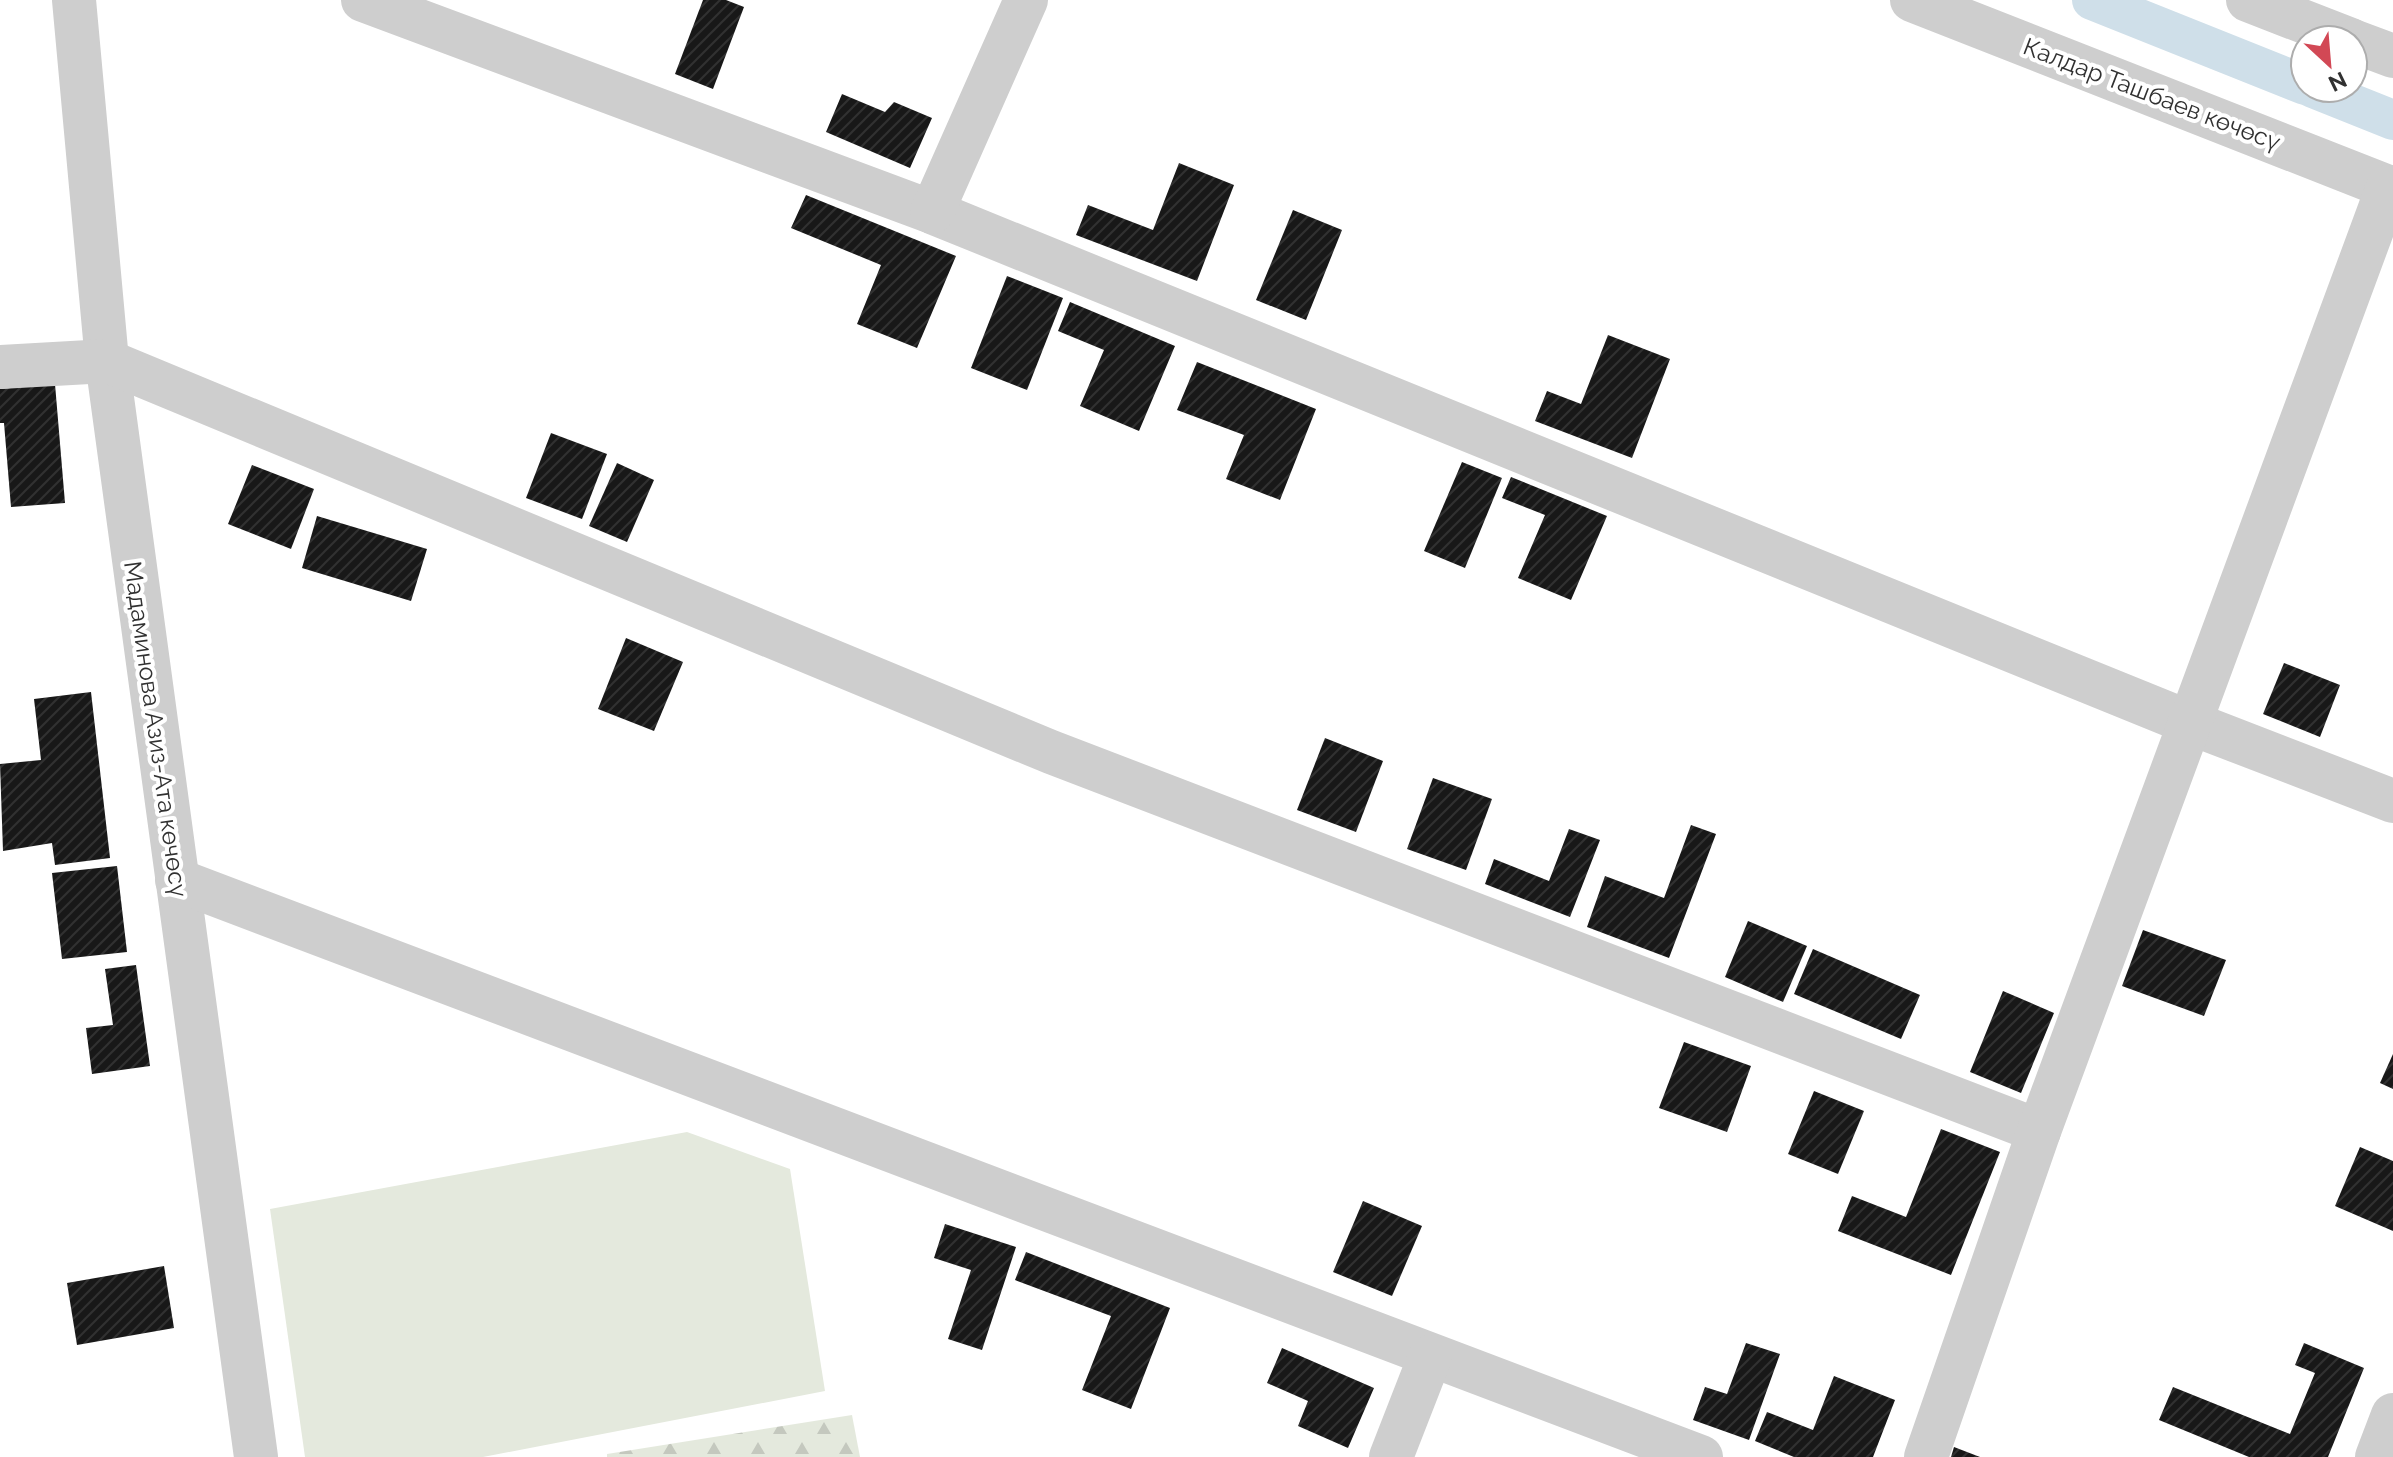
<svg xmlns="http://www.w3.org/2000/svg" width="2393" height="1457" font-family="Raleway,sans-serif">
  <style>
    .forest { fill: url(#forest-firs) }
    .garden { fill: #e4e9dd }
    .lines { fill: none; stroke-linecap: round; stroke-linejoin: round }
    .canal { stroke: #cfdfe9; stroke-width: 40 }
    .building { fill: url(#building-hatch) }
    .minor { stroke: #cecece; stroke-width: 44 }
    .labels { text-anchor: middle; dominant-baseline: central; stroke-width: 8; stroke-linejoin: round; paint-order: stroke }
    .street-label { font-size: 24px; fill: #313131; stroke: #fff }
  </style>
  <defs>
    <pattern id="forest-firs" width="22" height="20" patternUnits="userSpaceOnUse" patternTransform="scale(2)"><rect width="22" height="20" fill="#e4e9dd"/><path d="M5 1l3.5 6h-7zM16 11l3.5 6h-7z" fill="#c4c8be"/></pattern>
    <pattern id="building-hatch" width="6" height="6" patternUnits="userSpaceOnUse" patternTransform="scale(2)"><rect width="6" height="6" fill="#181818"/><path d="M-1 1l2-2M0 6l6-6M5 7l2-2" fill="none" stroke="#313131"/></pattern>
  </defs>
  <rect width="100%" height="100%" fill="#fff"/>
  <path class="forest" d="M852,1415L860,1457H607V1454Z"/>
  <path class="garden" d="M687,1132L790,1169L825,1391L483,1457H305L270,1209Z"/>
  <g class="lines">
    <g class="canal">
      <path d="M2092,0L2305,85"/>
      <path d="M2313,88L2393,120"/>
    </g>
  </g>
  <g class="building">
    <path d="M703,0H726L744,7L713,89L675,74Z"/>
    <path d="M842,94L885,112L894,102L932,118L910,168L826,132Z"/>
    <path d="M1179,163L1234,185L1197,281L1076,235L1088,205L1153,230Z"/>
    <path d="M806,195L956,256L917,348L857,324L881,265L791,228Z"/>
    <path d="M1293,210L1342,230L1306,320L1256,300Z"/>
    <path d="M1007,276L1063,298L1027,390L971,368Z"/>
    <path d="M1070,302L1175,346L1139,431L1080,406L1104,350L1058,331Z"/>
    <path d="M1608,335L1670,359L1632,458L1535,421L1547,391L1581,404Z"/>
    <path d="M1197,362L1316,409L1280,500L1226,479L1244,435L1177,410Z"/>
    <path d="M55,384L65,503L11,507L4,423H0V389Z"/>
    <path d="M551,433L607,454L582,519L526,498Z"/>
    <path d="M1462,462L1502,478L1465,568L1424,551Z"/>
    <path d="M617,463L654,480L627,542L589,526Z"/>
    <path d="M252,465L314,489L291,549L228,524Z"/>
    <path d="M1511,477L1607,516L1571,600L1518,578L1545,515L1502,498Z"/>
    <path d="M317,516L427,549L411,601L302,568Z"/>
    <path d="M626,638L683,662L654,731L598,709Z"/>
    <path d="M2284,663L2340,685L2320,737L2263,714Z"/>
    <path d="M91,692L110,858L55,865L52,843L3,851L0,764L41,760L34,699Z"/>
    <path d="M1325,738L1383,761L1356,832L1297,810Z"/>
    <path d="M1433,778L1492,799L1466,870L1407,849Z"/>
    <path d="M1691,825L1716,834L1669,958L1587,927L1605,876L1664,898Z"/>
    <path d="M1569,829L1600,840L1570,917L1485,884L1494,859L1549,881Z"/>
    <path d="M117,866L127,952L62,959L52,873Z"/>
    <path d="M1748,921L1807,946L1783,1002L1725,977Z"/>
    <path d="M2143,930L2226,960L2204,1016L2122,986Z"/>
    <path d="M1813,949L1920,995L1901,1039L1794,994Z"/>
    <path d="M136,965L150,1066L92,1074L86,1028L113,1025L105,969Z"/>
    <path d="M2003,991L2054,1013L2021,1093L1970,1072Z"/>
    <path d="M1684,1042L1751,1066L1727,1132L1659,1108Z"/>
    <path d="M2393,1054V1089L2380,1083Z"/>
    <path d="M1814,1091L1864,1111L1838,1174L1788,1154Z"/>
    <path d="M1941,1129L2000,1152L1951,1275L1838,1231L1852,1196L1906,1217Z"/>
    <path d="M2360,1147L2393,1161V1231L2335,1206Z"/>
    <path d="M1363,1201L1422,1226L1392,1296L1333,1272Z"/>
    <path d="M945,1224L1016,1247L982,1350L948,1339L971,1270L934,1258Z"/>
    <path d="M1026,1252L1170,1308L1131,1409L1082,1390L1111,1316L1015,1280Z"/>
    <path d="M164,1266L174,1328L77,1345L67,1283Z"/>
    <path d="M1746,1343L1780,1354L1749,1440L1693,1420L1705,1387L1727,1394Z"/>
    <path d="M2304,1343L2364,1368L2328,1457H2249L2159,1420L2173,1387L2290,1434L2315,1373L2295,1365Z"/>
    <path d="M1282,1348L1374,1388L1348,1448L1298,1426L1308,1401L1267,1383Z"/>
    <path d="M1834,1376L1895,1400L1873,1457H1794L1755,1441L1767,1412L1813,1430Z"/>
    <path d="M1954,1447L1980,1457H1951Z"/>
  </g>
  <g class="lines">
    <g class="minor">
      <path d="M74,0L107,361L256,1457"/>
      <path d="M363,0L932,212L2188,722L2393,801"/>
      <path d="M1912,0L2393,189"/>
      <path d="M2248,0L2351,40"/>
      <path d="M2353,41L2393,56"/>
      <path d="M932,212L1026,0"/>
      <path d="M0,367L107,361L1051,752L2039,1131"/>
      <path d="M177,880L1701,1457"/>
      <path d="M1391,1457L1430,1357"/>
      <path d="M1926,1457L2039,1131L2388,187"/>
      <path d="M2377,1457L2393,1415"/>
    </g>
  </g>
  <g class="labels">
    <g class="street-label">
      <text transform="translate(2152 94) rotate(21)">Калдар Ташбаев көчөсү</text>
      <text transform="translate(156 729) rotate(82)">Мадаминова Азиз-Ата көчөсү</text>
    </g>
  </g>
  <g transform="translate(2329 64) rotate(154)"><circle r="38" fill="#ffffff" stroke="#adadad" stroke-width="2"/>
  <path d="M0-6L14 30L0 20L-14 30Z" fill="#d24855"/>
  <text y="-12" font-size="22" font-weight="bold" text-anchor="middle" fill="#313131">N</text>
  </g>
</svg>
